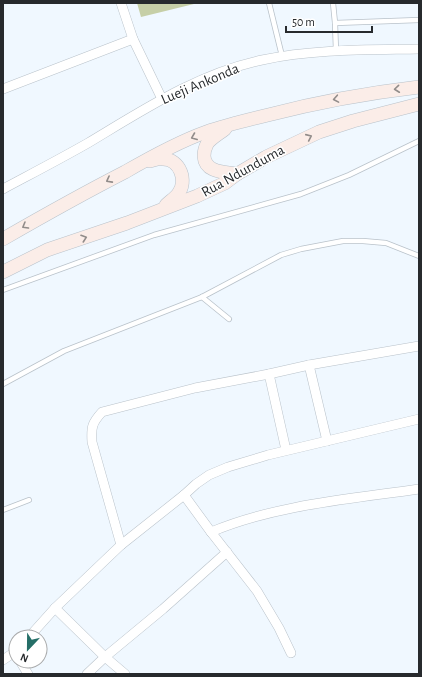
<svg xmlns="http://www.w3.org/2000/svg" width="422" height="677" font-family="'Alegreya Sans',sans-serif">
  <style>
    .green { fill: #c6cfa7 }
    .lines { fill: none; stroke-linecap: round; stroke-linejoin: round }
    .service-casing { stroke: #b9c2ca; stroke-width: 6 }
    .minor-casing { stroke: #b9c2ca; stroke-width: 10 }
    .secondary-casing { stroke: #b9c2ca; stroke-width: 14 }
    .service { stroke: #fff; stroke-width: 4.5 }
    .minor { stroke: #fff; stroke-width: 9 }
    .secondary { stroke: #fbede8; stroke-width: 13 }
    .oneway { stroke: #918c8a }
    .labels { text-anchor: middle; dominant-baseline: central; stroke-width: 3; stroke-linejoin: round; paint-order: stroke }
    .street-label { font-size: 15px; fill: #272a2d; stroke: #fff }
  </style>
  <rect width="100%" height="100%" fill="#f0f8ff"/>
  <path class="green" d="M137,3H198L141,17Z"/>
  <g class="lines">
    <defs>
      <g id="service">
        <path d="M269,3L282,56"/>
        <path d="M333,3L335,23L336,51"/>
        <path d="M335,23L419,20"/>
        <path d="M3,290L154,235L301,194L349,175L419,141"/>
        <path d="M202,297L229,319"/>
        <path d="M3,384L64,351L202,297L281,255L301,249L343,241H363L386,243L419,256"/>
        <path d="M3,510L29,500"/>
      </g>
      <g id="minor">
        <path d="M121,3L133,39L162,99"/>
        <path d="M3,89L133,39"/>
        <path d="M3,189C31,174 60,159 88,143C143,110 199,73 262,60C313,49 367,50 419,49"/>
        <path d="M309,365L327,441"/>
        <path d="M269,374L286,450"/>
        <path d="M184,495L211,532L257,591L279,628L291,653"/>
        <path d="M211,532C275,505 350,499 419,489"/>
        <path d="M121,545L92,442C91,427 92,423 102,412L195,388L269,374L309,365L419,346"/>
        <path d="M55,608L105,657L125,674"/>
        <path d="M29,637L55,608L121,545L184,495L196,484L209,475L228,467L268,455L419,419"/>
        <path d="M3,660L16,651"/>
        <path d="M20,661L28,674"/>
        <path d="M87,674L105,657L163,609L227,552"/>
      </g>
      <g id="secondary">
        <path d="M225,129C219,134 211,138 207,144C205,148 204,152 204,156C205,173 225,172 237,174"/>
        <path d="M150,161C154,160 159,158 163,159C180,159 188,181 178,194C175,198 170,201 166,205"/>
        <path d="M3,239C43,216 84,193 125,172C151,157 178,142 206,132C226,125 247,120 268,115C318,102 368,93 419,87"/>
        <path d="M3,272L47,250L127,223L197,196L225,183L237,174L266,157L319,132L353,121L419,104"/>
      </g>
    </defs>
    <use href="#service" class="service-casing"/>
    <use href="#minor" class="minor-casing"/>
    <use href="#secondary" class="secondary-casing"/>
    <use href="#service" class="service"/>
    <use href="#minor" class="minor"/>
    <use href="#secondary" class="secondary"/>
  </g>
  <defs><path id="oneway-chevron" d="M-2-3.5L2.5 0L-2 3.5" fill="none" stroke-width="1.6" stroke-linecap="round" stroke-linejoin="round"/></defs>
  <g class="oneway">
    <use href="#oneway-chevron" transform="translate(397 89) rotate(174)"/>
    <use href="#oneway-chevron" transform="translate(336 99) rotate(170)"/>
    <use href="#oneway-chevron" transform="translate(194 137) rotate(158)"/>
    <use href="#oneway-chevron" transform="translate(309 137) rotate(-24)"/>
    <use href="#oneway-chevron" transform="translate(109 180) rotate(152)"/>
    <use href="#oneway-chevron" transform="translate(25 226) rotate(150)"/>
    <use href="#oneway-chevron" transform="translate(84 238) rotate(-19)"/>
  </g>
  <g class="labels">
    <g class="street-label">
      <text transform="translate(200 84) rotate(-23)">Lueji Ankonda</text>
      <text transform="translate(243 171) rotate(-29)">Rua Ndunduma</text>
    </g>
  </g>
  <rect width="422" height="677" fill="none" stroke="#272a2d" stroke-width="8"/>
  <g transform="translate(28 649) rotate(202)"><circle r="19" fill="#ffffff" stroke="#a9aaab"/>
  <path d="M0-3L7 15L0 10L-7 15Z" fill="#256e67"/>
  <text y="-6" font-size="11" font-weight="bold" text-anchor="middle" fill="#272a2d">N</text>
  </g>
  <path d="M286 26v6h86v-6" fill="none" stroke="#272a2d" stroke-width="2"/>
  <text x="292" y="26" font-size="12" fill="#272a2d" stroke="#ffffff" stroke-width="3" paint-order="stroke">50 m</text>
</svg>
